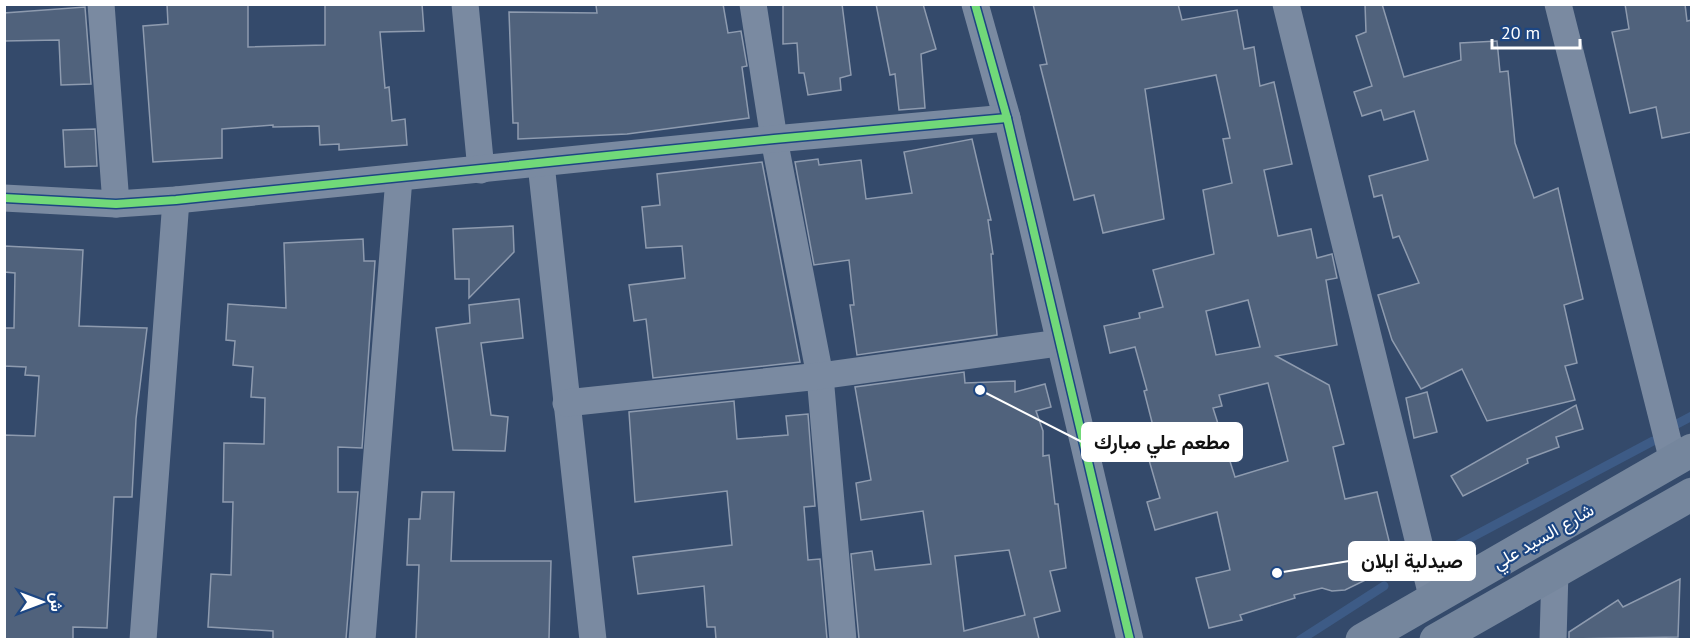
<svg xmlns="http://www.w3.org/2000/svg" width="1696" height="644" font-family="'PT Sans',Vazirmatn,sans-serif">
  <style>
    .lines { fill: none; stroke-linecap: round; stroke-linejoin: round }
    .stream { stroke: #3d5b86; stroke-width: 9 }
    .building { fill: #50627c; stroke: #8e9baf; stroke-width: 1.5; fill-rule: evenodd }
    .street { stroke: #7a8aa1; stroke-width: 27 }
    .secondary { stroke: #75869d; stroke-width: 33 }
    .cycleway-casing { stroke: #1d4682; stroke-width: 11 }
    .cycleway { stroke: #71d979; stroke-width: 8 }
    .labels { text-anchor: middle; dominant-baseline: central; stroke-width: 4.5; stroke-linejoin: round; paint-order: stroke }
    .street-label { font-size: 18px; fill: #fff; stroke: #1d4682 }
    .leader { fill: none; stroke: #fff; stroke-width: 2 }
    .callout-dot { fill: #fff; stroke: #1d4682; stroke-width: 2 }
    .callout { fill: #fff; stroke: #fff; stroke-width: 2 }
    .callout-label { font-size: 20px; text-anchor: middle; font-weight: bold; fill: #111 }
  </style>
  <rect width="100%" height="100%" fill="#344a6b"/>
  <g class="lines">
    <g class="stream">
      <path d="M1675,425L1692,416"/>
      <path d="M1444,552L1653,441"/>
      <path d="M1300,640L1384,586"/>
    </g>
  </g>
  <g class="building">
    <path d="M167,4H248V47L325,45V4H422L424,31L380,32L385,88L389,87L392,121L405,119L407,145L339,150V144L320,145L319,126L273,127V125L222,129V158L153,162L143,26L168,24Z"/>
    <path d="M723,4L728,33L741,31L747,66L742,67L749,118L627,134L518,139V123H513L509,12L597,13L596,5Z"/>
    <path d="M783,4H842L851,75L840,78L841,90L808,95L804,73H799L797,43L783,44Z"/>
    <path d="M876,4H923L936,49L921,54L925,108L899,110L895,74L890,75Z"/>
    <path d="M1033,4H1178L1182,20L1237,10L1244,49L1254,47L1260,86L1274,82L1292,164L1264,170L1278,236L1311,229L1317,258L1332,254L1337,278L1326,280L1337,345L1276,356L1329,385L1344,444L1333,447L1345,499L1377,492L1391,549L1385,566L1376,575L1345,590L1332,591L1322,588L1294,595L1295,598L1240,615L1242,620L1209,628L1196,578L1230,570L1217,512L1155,530L1147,502L1160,498L1149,460L1161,457L1144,391L1147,390L1135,347L1110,353L1104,326L1140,318L1139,313L1163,307L1153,270L1214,254L1203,190L1232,183L1223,139L1230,138L1216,75L1145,89L1164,219L1103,233L1094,195L1074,200L1040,65L1047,64ZM1248,300L1260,347L1216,355L1206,311ZM1268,383L1288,461L1235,477L1213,408L1222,406L1219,395Z"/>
    <path d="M1365,4H1382L1404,77L1461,60L1460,43L1497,41L1500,72L1508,71L1515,143L1534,198L1558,188L1583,299L1564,305L1577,363L1565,366L1575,400L1487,421L1462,369L1421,389L1392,340L1378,295L1419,283L1399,236L1393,238L1382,195L1374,197L1369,176L1428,160L1414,111L1384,120L1381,110L1362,116L1354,92L1372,86L1356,36L1366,32Z"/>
    <path d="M1625,4H1685L1687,21L1692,20V132L1662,138L1656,107L1630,113L1612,32L1629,29Z"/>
    <path d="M85,7L91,84L61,85L59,40L4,41V13Z"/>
    <path d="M95,129L97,166L65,167L63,130Z"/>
    <path d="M972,139L991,220H988L993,254H991L997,335L857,355L850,305H854L849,260L814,265L795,162L818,159L819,165L861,160L866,199L912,193L904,152Z"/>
    <path d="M762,162L800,362L653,378L646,319L634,321L629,285L685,278L682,246L646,248L642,207L660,205L657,174Z"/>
    <path d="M513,226L514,252L469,298V279H455L453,229Z"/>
    <path d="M363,239L364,261H375L362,448L338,447V492H358L346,639H273V631L208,627L211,574L231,575L233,502H223L224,443L264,444L265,398L251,397L253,367L233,365L235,341L226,340L228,304L286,308L284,243Z"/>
    <path d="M4,246L83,250L79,326L147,328L136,419L132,497H114L107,628L73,627V639H4V435L35,436L39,376L25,375L26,367L4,366V328H14L15,273L4,272Z"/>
    <path d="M519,299L523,338L481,343L491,415L508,417L505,451L453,450L436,328L470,323L469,305Z"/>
    <path d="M964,372L965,383L1015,381V392L1045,384L1051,407L1036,411L1043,431V456L1049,455L1055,504H1058L1066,568L1050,571L1060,611L1034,618L1039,639H859L851,554L872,551L875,570L931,564L923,511L861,520L856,483L871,480L855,387ZM1009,550L1025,615L964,631L955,556Z"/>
    <path d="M1427,392L1437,432L1414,438L1406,398Z"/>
    <path d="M734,401L737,439L788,435L786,416L808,414L815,506L804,507L808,560L820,559L827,639H716L715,627H707L704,586L638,594L633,557L732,545L727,491L635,502L629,412Z"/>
    <path d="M1576,405L1583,429L1556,437L1559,447L1527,459L1528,463L1463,496L1451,476Z"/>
    <path d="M422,492H454L451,561H551L549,639H416L419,565H407L409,519H420Z"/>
    <path d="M1680,579L1678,637L1569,639V632L1618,600L1623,607Z"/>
  </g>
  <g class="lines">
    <g class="street">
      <path d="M101,4L116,204"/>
      <path d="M465,4L481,170"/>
      <path d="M753,4L774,139L820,376L843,640"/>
      <path d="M975,4L1007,118L1130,640"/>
      <path d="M1286,4L1433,600"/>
      <path d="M1558,4L1673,461"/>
      <path d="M541,164L593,640"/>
      <path d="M4,198L116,204L176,200L774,139L1007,118"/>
      <path d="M566,403L820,376L1059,343"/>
      <path d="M143,640L176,200"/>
      <path d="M362,640L399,178"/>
      <path d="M1553,640L1555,571"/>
    </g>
    <g class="secondary">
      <path d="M1362,640L1692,450"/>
      <path d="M1436,640L1692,494"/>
    </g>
    <defs>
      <g id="cycleway">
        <path d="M975,4L1007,118L1130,640"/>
        <path d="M4,198L116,204L176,200L774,139L1007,118"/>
      </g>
    </defs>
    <use href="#cycleway" class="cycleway-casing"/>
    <use href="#cycleway" class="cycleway"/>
  </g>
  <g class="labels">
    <g class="street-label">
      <text transform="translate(1543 536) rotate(-30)">شارع السيد علي</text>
    </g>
  </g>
  <path class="leader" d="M980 390L1082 442M1277 573L1349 561"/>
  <g class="callout-dot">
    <circle cx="980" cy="390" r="6"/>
    <circle cx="1277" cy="573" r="6"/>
  </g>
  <g class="callout">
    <rect x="1082" y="423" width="160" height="38" rx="6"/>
    <rect x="1349" y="542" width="126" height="38" rx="6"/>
  </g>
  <g class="callout-label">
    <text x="1162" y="449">مطعم علي مبارك</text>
    <text x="1412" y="568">صيدلية ايلان</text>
  </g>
  <rect width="1696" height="644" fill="none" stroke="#ffffff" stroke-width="12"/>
  <g transform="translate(42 602) rotate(90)" stroke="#1d4682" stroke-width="4.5" paint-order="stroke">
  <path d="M0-4.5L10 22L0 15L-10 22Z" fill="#ffffff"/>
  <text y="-9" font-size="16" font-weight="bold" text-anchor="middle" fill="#ffffff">ش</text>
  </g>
  <path d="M1492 39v9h88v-9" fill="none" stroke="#ffffff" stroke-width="3"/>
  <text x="1501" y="39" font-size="18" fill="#ffffff" stroke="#1d4682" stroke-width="4.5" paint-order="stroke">20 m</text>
</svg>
